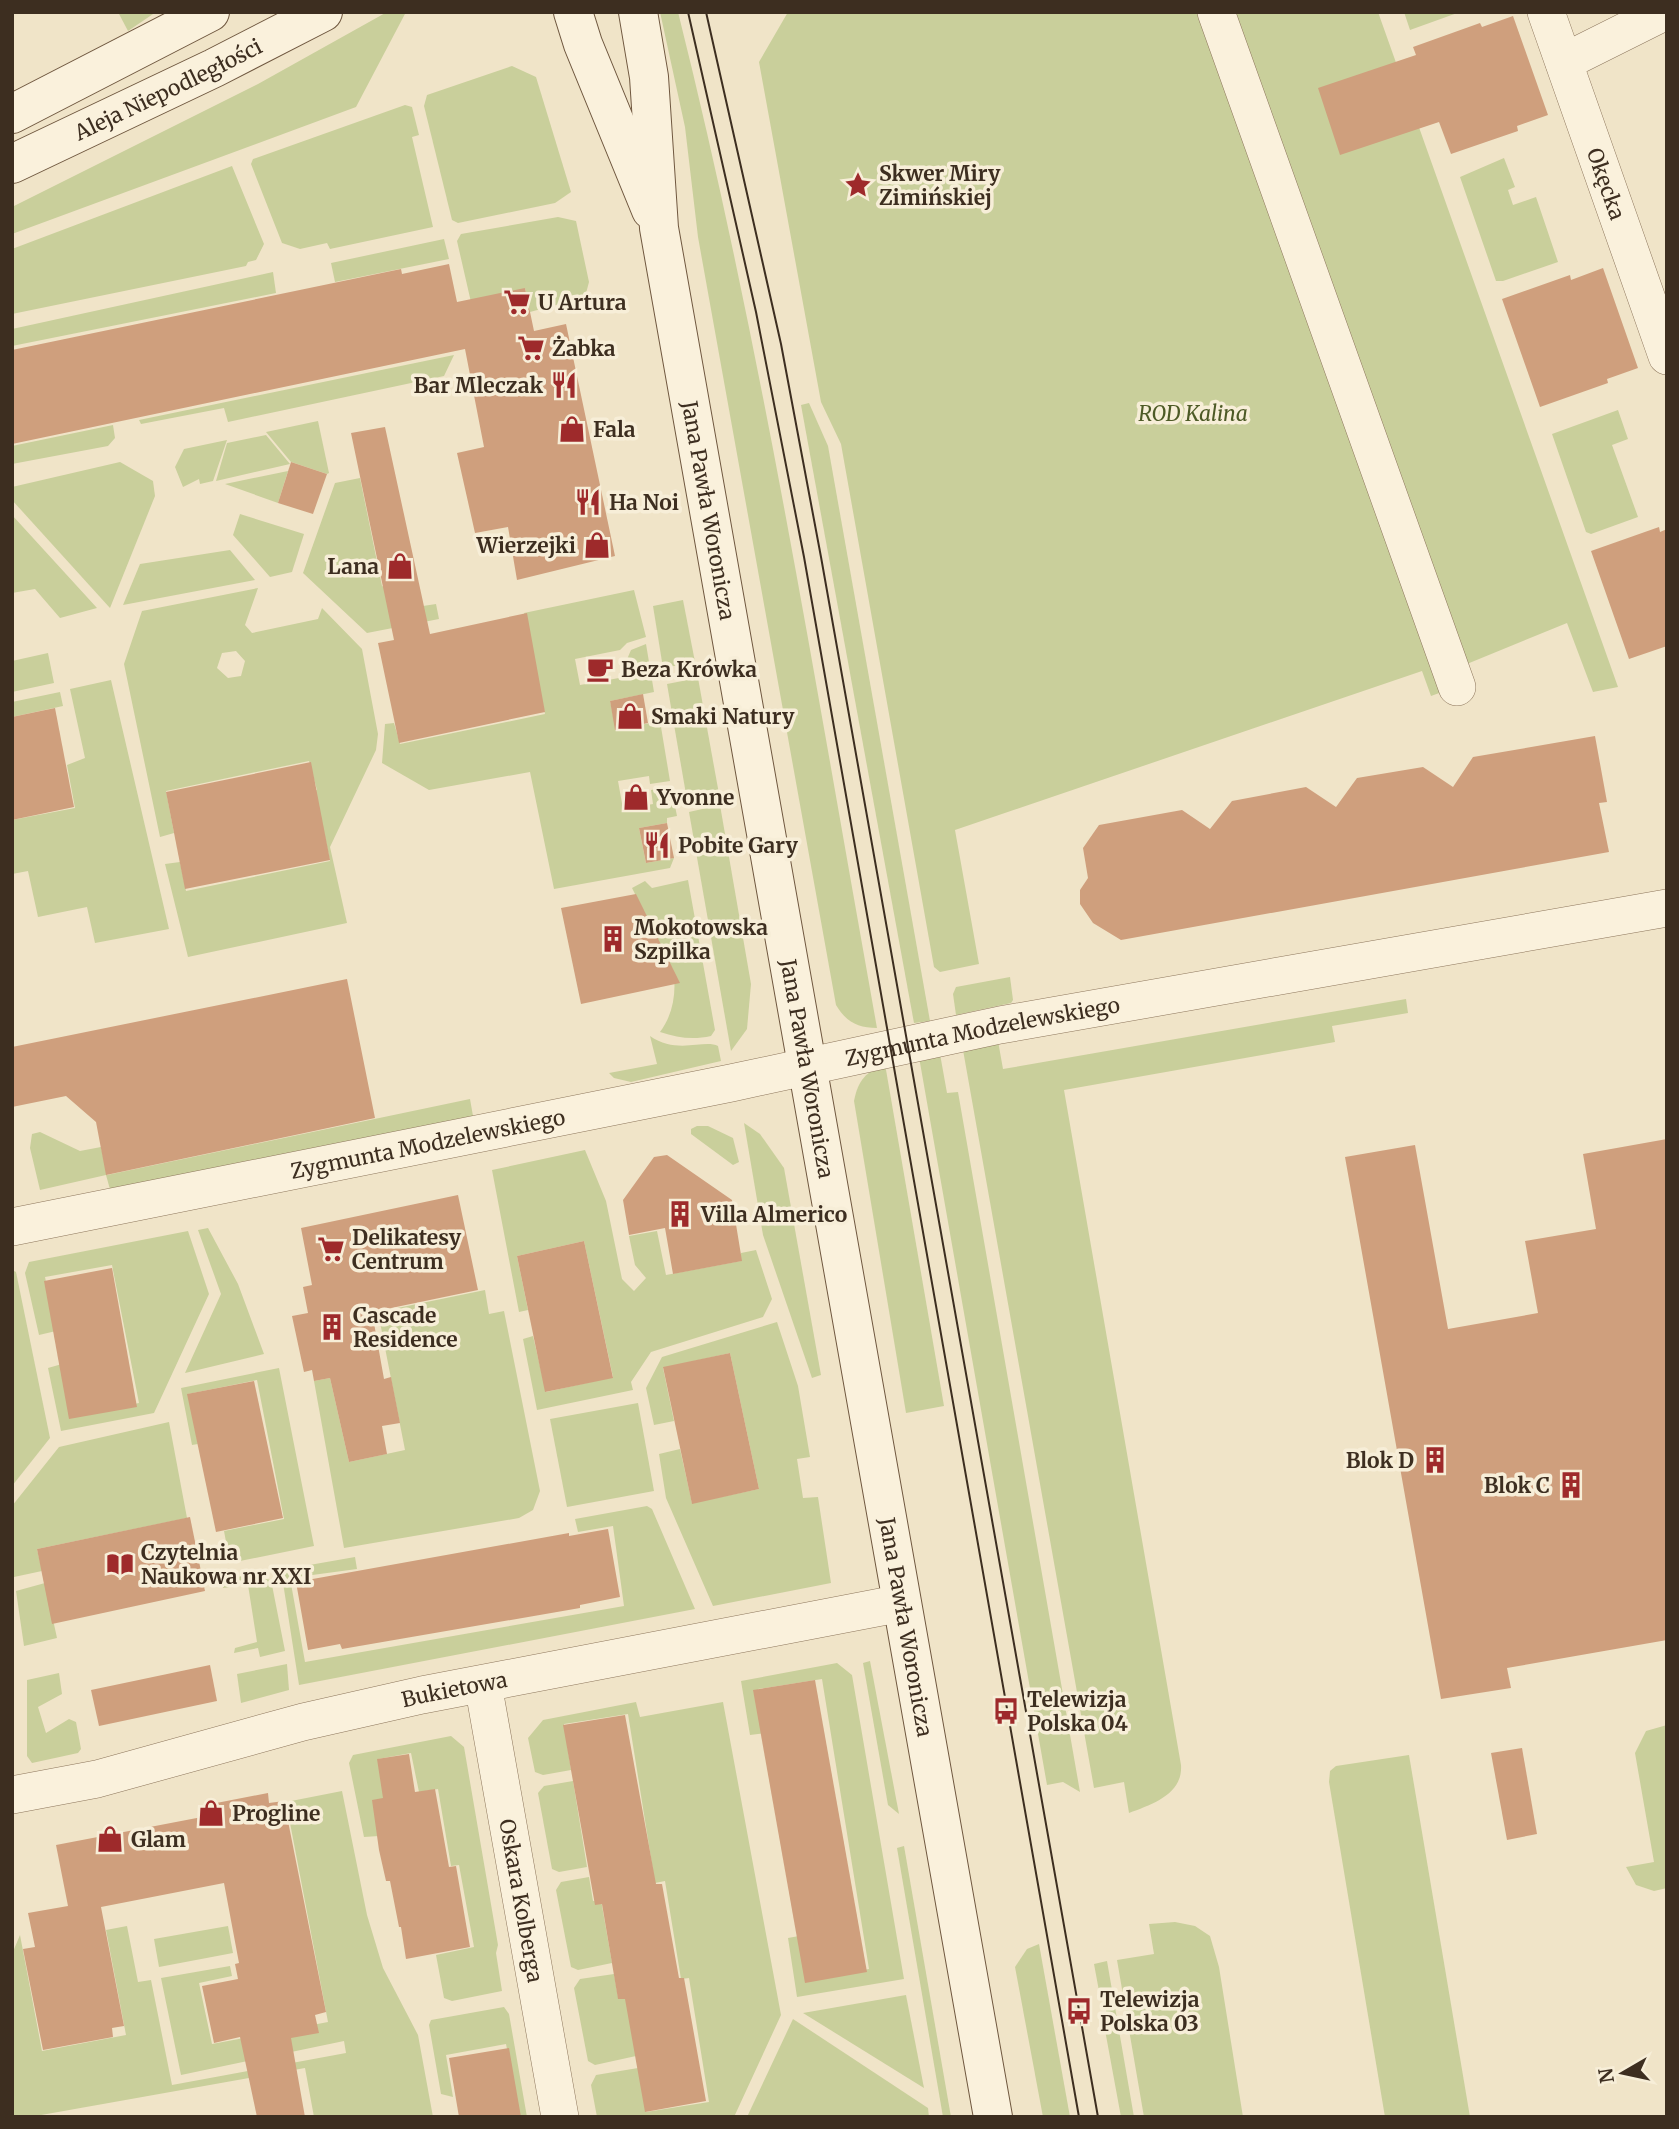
<svg xmlns="http://www.w3.org/2000/svg" width="1679" height="2129" font-family="Merriweather,serif">
  <style>
    .green { fill: #c9cf9b; fill-rule: evenodd }
    .building { fill: #cf9f7d }
    .lines { fill: none; stroke-linecap: round; stroke-linejoin: round }
    .street-casing { stroke: #8d765c; stroke-width: 38 }
    .secondary-casing { stroke: #6f573f; stroke-width: 40 }
    .street { stroke: #faf1dc; stroke-width: 37 }
    .secondary { stroke: #faf1dc; stroke-width: 38 }
    .tram { stroke: #3d2e20; stroke-width: 2 }
    .labels { text-anchor: middle; dominant-baseline: central; stroke-width: 7; stroke-linejoin: round; paint-order: stroke }
    .street-label { font-size: 21px; fill: #3d2e20; stroke: #f7eed8 }
    .poi-label { font-size: 21px; font-weight: bold; fill: #3d2e20; stroke: #f7eed8; text-anchor: start }
    .park-label { font-size: 21px; font-style: italic; fill: #4d5a26; stroke: #f7eed8 }
  </style>
  <rect width="100%" height="100%" fill="#f0e4c8"/>
  <g class="green">
    <path d="M118,12H156L128,31Z"/>
    <path d="M387,12H406L356,107L12,234V207L258,84Z"/>
    <path d="M660,12H678C762,347 816,689 877,1028C858,1028 846,1022 836,1005L698,237L685,127Z"/>
    <path d="M788,12H1378L1618,687L1593,692L1567,623L1462,666L1467,683L1431,696L1422,671L955,830L979,964L940,972L934,967L841,444L821,402L759,62Z"/>
    <path d="M1404,12H1460L1410,30Z"/>
    <path d="M512,66L536,77L571,192L555,203L458,223L452,220L424,106L427,95Z"/>
    <path d="M405,105L412,107L419,135L412,137L433,227L330,249L327,243L300,249L282,243L251,164L253,159Z"/>
    <path d="M1504,158L1515,187L1508,190L1513,205L1536,197L1558,262L1503,281H1496L1460,177Z"/>
    <path d="M232,166L264,244L256,260L248,262L246,266L12,314V249Z"/>
    <path d="M558,217L576,221L589,282L585,297L530,312L525,288L476,324L457,241L461,234Z"/>
    <path d="M444,239L449,259L335,282L331,263Z"/>
    <path d="M273,272L276,293L12,346V329Z"/>
    <path d="M454,355L444,376L228,422L224,408L141,424L139,420Z"/>
    <path d="M809,403L828,446L930,1021L914,1023L801,405Z"/>
    <path d="M1618,410L1628,439L1612,445L1638,517L1591,534L1586,532L1552,434Z"/>
    <path d="M318,421L329,473L327,474L291,462L266,432Z"/>
    <path d="M113,425L115,438L108,446L12,464V446Z"/>
    <path d="M266,435L290,464L216,481L227,443Z"/>
    <path d="M227,440L213,481L200,484L199,479L183,487L175,467L184,449Z"/>
    <path d="M120,462L153,481L155,496L110,608L12,500V487Z"/>
    <path d="M288,471L278,503L225,484Z"/>
    <path d="M360,478L382,586L423,606L436,604L439,619L367,633L303,573L335,483Z"/>
    <path d="M240,514L304,534L292,572L270,577L233,535Z"/>
    <path d="M12,515L97,608L60,618L35,589L12,593Z"/>
    <path d="M230,550L255,580L123,605L140,564Z"/>
    <path d="M258,588L245,625L252,633L318,619L322,608L362,649L378,734L376,750L330,847L347,923L188,957L165,864L180,862L186,891L330,861L321,818L309,792L317,790L309,761L166,791L174,833L160,837L124,664L142,611ZM236,651L245,661L241,676L228,678L217,668L222,653Z"/>
    <path d="M634,590L646,637L627,643L620,650L575,659L580,685L619,678L631,650L646,644L654,692L610,701L616,730L660,721L670,781L650,784L649,776L618,781L623,809L653,804L651,790L671,786L677,816L667,818V823L639,828L646,863L674,858L670,868L554,889L530,772L429,790L382,763L385,724L394,723L400,744L545,714L524,613Z"/>
    <path d="M683,600L695,662L663,668L653,606Z"/>
    <path d="M48,653L54,683L12,692V661Z"/>
    <path d="M698,678L719,794L687,800L667,684Z"/>
    <path d="M111,680L169,929L95,943L87,907L38,917L28,871L12,874V820L75,808L67,765L85,758L70,689Z"/>
    <path d="M60,692L63,706L12,717V702Z"/>
    <path d="M720,805L751,984L747,1029L731,1051L689,812Z"/>
    <path d="M688,880L715,1030L711,1036C693,1040 678,1038 660,1032C673,1015 677,991 673,970L632,888L645,881L652,888Z"/>
    <path d="M1010,977L1013,1000L1011,1003L956,1015L953,994L956,987Z"/>
    <path d="M1406,999L1408,1013L1332,1026L1335,1042L1064,1090L1181,1765C1183,1794 1153,1804 1129,1813L1124,1782L1094,1788L963,1050L998,1041L1003,1069Z"/>
    <path d="M650,1036C677,1055 704,1039 718,1046L721,1061L631,1082L614,1078L609,1073L657,1064Z"/>
    <path d="M940,1054L947,1093L958,1092L1080,1792L1063,1782L1047,1785L919,1057Z"/>
    <path d="M885,1064L944,1406L906,1413L854,1101C858,1080 866,1072 885,1064Z"/>
    <path d="M470,1099L473,1116L111,1193L106,1175L40,1190L30,1148L32,1134L40,1132L80,1151L101,1147L107,1175Z"/>
    <path d="M744,1123L760,1134L784,1168L821,1375L812,1378L763,1235Z"/>
    <path d="M697,1126H708L733,1138L739,1162L733,1165L691,1134V1129Z"/>
    <path d="M585,1150L606,1201L622,1279L634,1291L646,1278L635,1265L629,1236L657,1231L666,1275L741,1261V1253L756,1250L772,1299L763,1317L651,1352L631,1382L633,1390L537,1410L523,1339L533,1336L546,1392L613,1377L584,1241L517,1256L528,1310L519,1312L492,1170Z"/>
    <path d="M208,1228L238,1284L264,1354L185,1373L221,1294L198,1230Z"/>
    <path d="M188,1231L209,1294L154,1413L61,1431L48,1368L62,1364L72,1416L139,1403L112,1265L45,1277L56,1331L39,1335L25,1273L29,1262Z"/>
    <path d="M12,1270L16,1272L50,1438L12,1486Z"/>
    <path d="M485,1290L489,1314L504,1311L540,1491L533,1510L519,1518L344,1548L314,1381L330,1378L349,1462L405,1450L378,1312Z"/>
    <path d="M777,1322L798,1386L810,1457L797,1459L803,1498L818,1497L831,1583L713,1606L666,1498L659,1454L680,1449L692,1503L759,1489L730,1353L663,1368L674,1421L654,1425L646,1388L662,1357Z"/>
    <path d="M279,1368L314,1546L230,1563L224,1531L284,1519L257,1380L188,1394L198,1444L192,1445L181,1388Z"/>
    <path d="M638,1403L654,1491L567,1507L550,1419Z"/>
    <path d="M169,1422L187,1518L37,1549L42,1571L14,1577L12,1506L59,1447Z"/>
    <path d="M647,1506L652,1509L695,1609L299,1685L281,1570L355,1557L357,1569L290,1578L305,1662L624,1606L613,1526L578,1532L575,1519Z"/>
    <path d="M246,1575L271,1580L285,1651L260,1657L258,1648L234,1653L235,1648L257,1642L248,1585L223,1588L225,1580Z"/>
    <path d="M45,1583L57,1638L24,1646L16,1591Z"/>
    <path d="M870,1661L899,1814L888,1805L863,1663Z"/>
    <path d="M837,1663L852,1675L904,1979L797,1997L788,1938L799,1936L806,1979L869,1969L822,1679L758,1689L765,1733L750,1735L741,1681Z"/>
    <path d="M287,1664L289,1690L241,1703L237,1674Z"/>
    <path d="M59,1673L62,1694L38,1707L46,1733L69,1719L76,1722L81,1749L78,1753L32,1763L27,1756V1680Z"/>
    <path d="M636,1702L640,1717L723,1702L781,2015L734,2117H597L591,2085L596,2075L638,2068L646,2112L709,2102L689,1978L681,1979L665,1881L655,1883L628,1714L564,1724L571,1770L543,1775L535,1772L528,1738L543,1720Z"/>
    <path d="M1667,1725V1888L1654,1891L1636,1885L1626,1867L1654,1862L1635,1753L1646,1731Z"/>
    <path d="M451,1736L464,1747L498,1945L496,1953L502,1991L452,2001L444,1998L436,1955L474,1947L459,1865L451,1866L438,1789L419,1792L411,1753L378,1759L385,1798L379,1836L364,1837L349,1763L353,1755Z"/>
    <path d="M1409,1755L1470,2117H1385L1329,1782L1330,1771L1336,1766Z"/>
    <path d="M573,1781L587,1867L559,1872L552,1869L538,1793L544,1786Z"/>
    <path d="M342,1791L367,1915L383,1968L418,2035L433,2117H314L305,2068L30,2117H12V1954L20,1935L42,2051L126,2035L106,1930L127,1926L138,1982L151,1980L172,2085L346,2053L344,2041L181,2075L161,1978L230,1966L232,1976L199,1983L212,2044L328,2022L286,1802Z"/>
    <path d="M904,1846L951,2117H943L897,1848Z"/>
    <path d="M589,1877L593,1901L601,1900L612,1963L578,1970L571,1967L556,1890L561,1882Z"/>
    <path d="M1175,1922L1195,1926L1210,1936L1219,1967L1243,2117H1144L1117,1960L1154,1954L1149,1924Z"/>
    <path d="M228,1926L233,1953L159,1967L154,1939Z"/>
    <path d="M1039,1944L1070,2117H1043L1015,1967L1027,1949Z"/>
    <path d="M1107,1961L1134,2117H1121L1105,2030L1109,2029L1103,1991H1099L1094,1964Z"/>
    <path d="M614,1974L618,1997L627,1996L636,2056L595,2065L588,2061L574,1988L580,1979Z"/>
    <path d="M906,1995L924,2088L803,2013Z"/>
    <path d="M504,2007L509,2014L527,2117H520L506,2044L446,2055L453,2097L441,2094L429,2025L431,2020Z"/>
    <path d="M793,2019L928,2108L929,2117H747Z"/>
  </g>
  <g class="building">
    <path d="M1513,16L1548,115L1517,126L1518,131L1451,154L1439,122L1340,155L1318,88L1416,55L1413,47L1480,23L1482,27Z"/>
    <path d="M449,264L457,302L525,288L534,331L566,324L615,556L517,580L508,527L475,533L457,453L484,447L465,349L12,444V350L401,269L402,274Z"/>
    <path d="M1603,268L1638,368L1607,379L1608,383L1540,407L1502,299L1570,275L1571,280Z"/>
    <path d="M385,427L430,634L527,613L545,712L399,743L378,643L394,640L351,433Z"/>
    <path d="M291,462L327,474L313,514L278,503Z"/>
    <path d="M1659,527L1660,532L1667,529V646L1629,659L1591,551Z"/>
    <path d="M643,694L648,723L615,730L610,701Z"/>
    <path d="M55,708L74,807L12,820V717Z"/>
    <path d="M1595,736L1607,802L1599,803L1609,852L1121,940L1093,923L1080,904V890L1088,878L1083,848L1099,825L1182,810L1210,829L1232,801L1306,787L1336,807L1357,778L1423,767L1453,787L1473,757Z"/>
    <path d="M311,762L330,860L185,889L166,792Z"/>
    <path d="M667,823L674,858L646,863L639,828Z"/>
    <path d="M636,894L680,983L581,1004L561,908Z"/>
    <path d="M347,979L375,1118L106,1175L96,1122L66,1096L12,1107V1047Z"/>
    <path d="M1667,1139V1640L1507,1668L1511,1688L1441,1699L1345,1157L1415,1145L1448,1329L1538,1313L1525,1241L1596,1229L1583,1154Z"/>
    <path d="M667,1155L732,1200L742,1261L673,1274L665,1228L629,1235L623,1200L654,1157Z"/>
    <path d="M458,1195L478,1290L372,1312L384,1379L391,1377L400,1423L382,1426L387,1454L349,1462L330,1378L314,1381L312,1370L304,1372L292,1316L308,1313L303,1287L312,1285L301,1228Z"/>
    <path d="M584,1241L613,1378L545,1392L517,1256Z"/>
    <path d="M112,1268L137,1407L69,1419L44,1281Z"/>
    <path d="M730,1353L759,1489L692,1504L663,1367Z"/>
    <path d="M254,1381L283,1518L216,1532L187,1394Z"/>
    <path d="M190,1517L205,1591L52,1624L37,1549Z"/>
    <path d="M608,1529L620,1597L580,1605V1608L342,1649L340,1644L308,1650L296,1582L569,1533V1536Z"/>
    <path d="M210,1665L217,1701L99,1726L91,1690Z"/>
    <path d="M815,1680L867,1972L805,1983L753,1690Z"/>
    <path d="M625,1715L656,1884H662L679,1978H684L706,2101L645,2112L625,1999H618L602,1904L595,1905L563,1725Z"/>
    <path d="M1522,1748L1537,1834L1507,1840L1491,1753Z"/>
    <path d="M409,1754L415,1792L435,1789L449,1867L456,1866L470,1947L406,1959L401,1927H399L390,1881H386L379,1850L372,1800L383,1798L377,1759Z"/>
    <path d="M268,1793L269,1803L284,1801L326,2012L315,2015L319,2033L291,2038L305,2117H257L240,2037L214,2043L202,1986L238,1979L235,1964L239,1963L224,1883L101,1907L124,2026L112,2028L113,2037L43,2050L23,1949L35,1947L28,1913L68,1906L56,1845L202,1817L201,1806Z"/>
    <path d="M509,2048L521,2117H459L449,2058Z"/>
  </g>
  <g class="lines">
    <defs>
      <g id="street">
        <path d="M1216,12L1457,687"/>
        <path id="s1" d="M1546,12L1667,356"/>
        <path d="M1564,62L1664,12"/>
        <path id="s2" d="M12,1227L731,1083L1000,1025L1667,908"/>
        <path id="s3" d="M483,1684L560,2117"/>
        <path id="s4" d="M12,1795L97,1779L303,1722L422,1695L902,1603"/>
      </g>
      <g id="secondary">
        <path d="M573,12L583,44L651,210"/>
        <path id="s5" d="M638,12L649,77L659,228L993,2117"/>
        <path d="M12,114L210,12"/>
        <path id="s6" d="M12,164L214,68L323,12"/>
      </g>
    </defs>
    <use href="#street" class="street-casing"/>
    <use href="#secondary" class="secondary-casing"/>
    <use href="#street" class="street"/>
    <use href="#secondary" class="secondary"/>
    <g class="tram">
      <path d="M688,12L756,312L804,557L1079,2117"/>
      <path d="M706,12L781,344L821,557L1098,2117"/>
    </g>
  </g>
  <defs>
    <symbol id="sight-bare" viewBox="-9 -9 18 18"><path d="M0-6L1.8-2.2L6-1.7L2.9 1.2L3.7 5.4L0 3.3L-3.7 5.4L-2.9 1.2L-6-1.7L-1.8-2.2Z" fill="#9e2a2b" stroke="#f7eed8" stroke-width="2.5" paint-order="stroke"/></symbol>
    <symbol id="supermarket-bare" viewBox="-9 -9 18 18"><path d="M-6-5.5h2.5l.6 2H6L4.5 2H-2.5L-4.4-4H-6ZM-1.5 3.2a1.3 1.3 0 1 0 .1 0ZM3 3.2a1.3 1.3 0 1 0 .1 0Z" fill="#9e2a2b" stroke="#f7eed8" stroke-width="2.5" paint-order="stroke"/></symbol>
    <symbol id="restaurant-bare" viewBox="-9 -9 18 18"><path d="M-5-6h1v4h1v-4h1v4h1v-4h1v5L-1.5 .5V6h-2V.5L-5-1ZM5-6V6H3V1.5H1.5Q1.5-4 5-6Z" fill="#9e2a2b" stroke="#f7eed8" stroke-width="2.5" paint-order="stroke"/></symbol>
    <symbol id="shop-bare" viewBox="-9 -9 18 18"><path d="M-5-2.5h2.3a2.7 3.5 0 0 1 5.4 0H5L5.5 6h-11ZM-1.5-2.5h3a1.5 2.3 0 0 0-3 0Z" fill="#9e2a2b" stroke="#f7eed8" stroke-width="2.5" paint-order="stroke"/></symbol>
    <symbol id="cafe-bare" viewBox="-9 -9 18 18"><path d="M-5.5-4.5H6V0H3Q3 3.5 0 3.5H-2.5Q-5.5 3.5-5.5 0ZM3-3.2v2h1.7v-2ZM-6 4.5H4V6H-6Z" fill="#9e2a2b" stroke="#f7eed8" stroke-width="2.5" paint-order="stroke"/></symbol>
    <symbol id="building-bare" viewBox="-9 -9 18 18"><path d="M-4-6H4V6H1V3H-1V6H-4ZM-2.5-4.3h1.7v1.8h-1.7ZM.8-4.3h1.7v1.8H.8ZM-2.5-1h1.7V.8h-1.7ZM.8-1h1.7V.8H.8Z" fill="#9e2a2b" stroke="#f7eed8" stroke-width="2.5" paint-order="stroke"/></symbol>
    <symbol id="library-bare" viewBox="-9 -9 18 18"><path d="M-6-4Q-3-5.5-.7-3.5V5Q-3 3-6 4ZM6-4Q3-5.5 .7-3.5V5Q3 3 6 4Z" fill="#9e2a2b" stroke="#f7eed8" stroke-width="2.5" paint-order="stroke"/></symbol>
    <symbol id="bus-bare" viewBox="-9 -9 18 18"><path d="M-5-6H5V4H4V6H2V4H-2V6H-4V4H-5ZM-3.5-4V0h7V-4ZM-3.5 1.2v1.5H-2V1.2ZM2 1.2v1.5H3.5V1.2Z" fill="#9e2a2b" stroke="#f7eed8" stroke-width="2.5" paint-order="stroke"/></symbol>
  </defs>
  <g fill-rule="evenodd">
    <use href="#sight-bare" x="839" y="166" width="38" height="38"/>
    <use href="#supermarket-bare" x="498" y="283" width="38" height="38"/>
    <use href="#supermarket-bare" x="512" y="329" width="38" height="38"/>
    <use href="#restaurant-bare" x="545" y="366" width="38" height="38"/>
    <use href="#shop-bare" x="553" y="410" width="38" height="38"/>
    <use href="#restaurant-bare" x="569" y="483" width="38" height="38"/>
    <use href="#shop-bare" x="578" y="526" width="38" height="38"/>
    <use href="#shop-bare" x="381" y="547" width="38" height="38"/>
    <use href="#cafe-bare" x="581" y="650" width="38" height="38"/>
    <use href="#shop-bare" x="611" y="697" width="38" height="38"/>
    <use href="#shop-bare" x="617" y="778" width="38" height="38"/>
    <use href="#restaurant-bare" x="638" y="826" width="38" height="38"/>
    <use href="#building-bare" x="594" y="920" width="38" height="38"/>
    <use href="#building-bare" x="661" y="1195" width="38" height="38"/>
    <use href="#supermarket-bare" x="312" y="1230" width="38" height="38"/>
    <use href="#building-bare" x="313" y="1308" width="38" height="38"/>
    <use href="#building-bare" x="1416" y="1441" width="38" height="38"/>
    <use href="#building-bare" x="1552" y="1466" width="38" height="38"/>
    <use href="#library-bare" x="101" y="1545" width="38" height="38"/>
    <use href="#bus-bare" x="987" y="1692" width="38" height="38"/>
    <use href="#shop-bare" x="192" y="1794" width="38" height="38"/>
    <use href="#shop-bare" x="91" y="1820" width="38" height="38"/>
    <use href="#bus-bare" x="1060" y="1992" width="38" height="38"/>
  </g>
  <g class="labels">
    <g class="street-label">
      <text stroke="none"><textPath href="#s6" startOffset="173">Aleja Niepodległości</textPath></text>
      <text stroke="none"><textPath href="#s1" startOffset="182">Okęcka</textPath></text>
      <text stroke="none"><textPath href="#s5" startOffset="504">Jana Pawła Woronicza</textPath></text>
      <text stroke="none"><textPath href="#s2" startOffset="990">Zygmunta Modzelewskiego</textPath></text>
      <text stroke="none"><textPath href="#s5" startOffset="1071">Jana Pawła Woronicza</textPath></text>
      <text stroke="none"><textPath href="#s2" startOffset="424">Zygmunta Modzelewskiego</textPath></text>
      <text stroke="none"><textPath href="#s5" startOffset="1638">Jana Pawła Woronicza</textPath></text>
      <text stroke="none"><textPath href="#s4" startOffset="455">Bukietowa</textPath></text>
      <text stroke="none"><textPath href="#s3" startOffset="220">Oskara Kolberga</textPath></text>
    </g>
    <g class="poi-label">
      <text x="879" y="173">Skwer Miry<tspan x="879" dy="24">Zimińskiej</tspan></text>
      <text x="538" y="302">U Artura</text>
      <text x="552" y="348">Żabka</text>
      <text x="543" y="385" text-anchor="end">Bar Mleczak</text>
      <text x="593" y="429">Fala</text>
      <text x="609" y="502">Ha Noi</text>
      <text x="576" y="545" text-anchor="end">Wierzejki</text>
      <text x="379" y="566" text-anchor="end">Lana</text>
      <text x="621" y="669">Beza Krówka</text>
      <text x="651" y="716">Smaki Natury</text>
      <text x="657" y="797">Yvonne</text>
      <text x="678" y="845">Pobite Gary</text>
      <text x="634" y="927">Mokotowska<tspan x="634" dy="24">Szpilka</tspan></text>
      <text x="701" y="1214">Villa Almerico</text>
      <text x="352" y="1237">Delikatesy<tspan x="352" dy="24">Centrum</tspan></text>
      <text x="353" y="1315">Cascade<tspan x="353" dy="24">Residence</tspan></text>
      <text x="1414" y="1460" text-anchor="end">Blok D</text>
      <text x="1550" y="1485" text-anchor="end">Blok C</text>
      <text x="141" y="1552">Czytelnia<tspan x="141" dy="24">Naukowa nr XXI</tspan></text>
      <text x="1027" y="1699">Telewizja<tspan x="1027" dy="24">Polska 04</tspan></text>
      <text x="232" y="1813">Progline</text>
      <text x="131" y="1839">Glam</text>
      <text x="1100" y="1999">Telewizja<tspan x="1100" dy="24">Polska 03</tspan></text>
    </g>
    <g class="park-label">
      <text x="1193" y="413">ROD Kalina</text>
    </g>
  </g>
  <rect width="1679" height="2129" fill="none" stroke="#3d2e20" stroke-width="28"/>
  <g transform="translate(1623 2073) rotate(261)" stroke="#f7eed8" stroke-width="5" paint-order="stroke">
  <path d="M0-5L12 26L0 18L-12 26Z" fill="#3d2e20"/>
  <text y="-10" font-size="19" font-weight="bold" text-anchor="middle" fill="#3d2e20">N</text>
  </g>
</svg>
